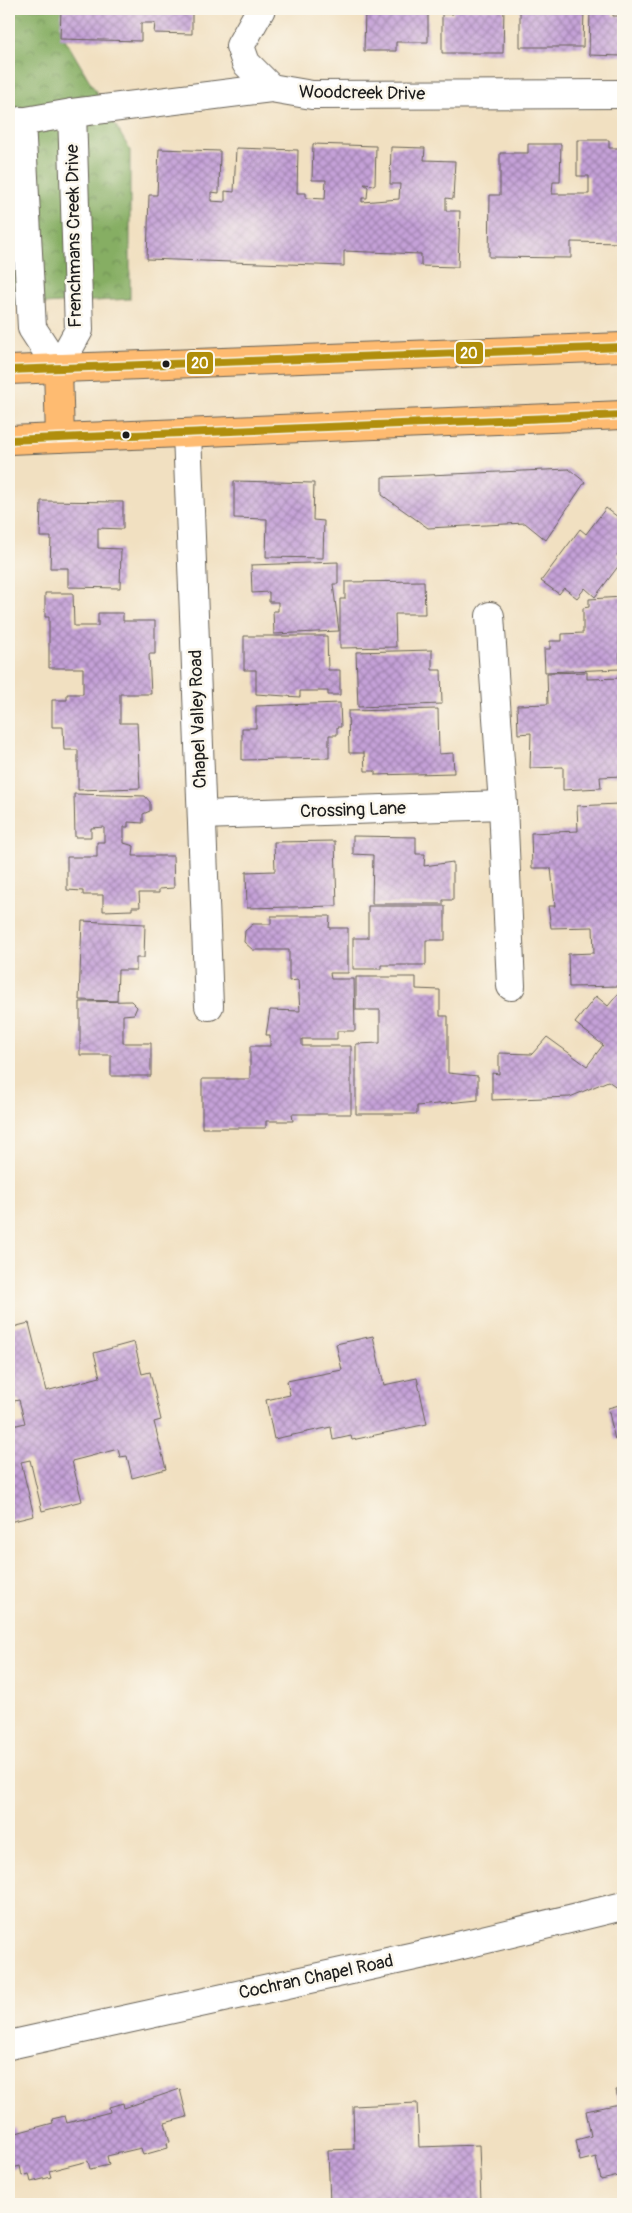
<svg xmlns="http://www.w3.org/2000/svg" width="632" height="2213" font-family="Pangolin,sans-serif">
  <style>
    .forest { fill: url(#forest-crowns); stroke: #516540 }
    .building { fill: url(#building-cross-hatch) }
    .lines { fill: none; stroke-linecap: round; stroke-linejoin: round }
    .minor-casing { stroke: #676156; stroke-width: 30 }
    .primary-casing { stroke: #676156; stroke-width: 30 }
    .minor { stroke: #fff; stroke-width: 28 }
    .primary { stroke: #febb71; stroke-width: 28 }
    .bus-1-casing { stroke: #fbf7ec; stroke-width: 11 }
    .bus-1 { stroke: #b08e0a; stroke-width: 8 }
    .bus-dot { fill: #1c1c1c; stroke: #fbf7ec; stroke-width: 2 }
    .labels { text-anchor: middle; dominant-baseline: central; stroke-width: 5; stroke-linejoin: round; paint-order: stroke }
    .street-label { font-size: 18px; fill: #1c1c1c; stroke: #fbf7ec }
    .line-badge { stroke: #fbf7ec; stroke-width: 2 }
    .badge-label { font-size: 14px; text-anchor: middle; font-weight: bold; fill: #fff }
  </style>
  <defs>
    <pattern id="forest-crowns" width="20" height="18" patternUnits="userSpaceOnUse" patternTransform="scale(1.25)"><rect width="20" height="18" fill="#86ae64"/><path d="M2 6a3 3 0 1 1 6 0M12 15a3 3 0 1 1 6 0" fill="none" stroke="#6d8d52"/></pattern>
    <pattern id="building-cross-hatch" width="8" height="8" patternUnits="userSpaceOnUse" patternTransform="scale(1.25)"><rect width="8" height="8" fill="#c5a1d8"/><path d="M0 0l8 8M0 8l8-8" fill="none" stroke="#9f82ae"/></pattern>
  </defs>
  <rect width="100%" height="100%" fill="#fbf7ec"/>
  <filter id="ink" filterUnits="userSpaceOnUse"><feTurbulence type="fractalNoise" baseFrequency=".02" numOctaves="2"/><feDisplacementMap in="SourceGraphic" scale="10" xChannelSelector="R" yChannelSelector="G"/><feConvolveMatrix kernelMatrix="1 2 1 2 8 2 1 2 1" color-interpolation-filters="sRGB"/></filter>
  <filter id="wash" filterUnits="userSpaceOnUse"><feTurbulence type="fractalNoise" baseFrequency=".0096" numOctaves="4" result="noise"/><feDisplacementMap in="SourceGraphic" scale="20" xChannelSelector="R" yChannelSelector="G"/><feGaussianBlur stdDeviation="1.12" result="paint"/><feColorMatrix in="noise" values="0 0 0 0 0 0 0 0 0 0 0 0 0 0 0 0 0 1.4 0 .05"/><feComposite in="paint" operator="in"/></filter>
  <g filter="url(#wash)">
    <rect width="100%" height="100%" fill="#f1e0c1"/>
    <path class="forest" d="M9,9H70L61,32L130,150V299L9,306Z"/>
    <g id="blocks">
      <g class="building">
        <path d="M61,9H192V34L154,33L155,23H141V41L60,39Z"/>
        <path d="M365,9H428V42H396V51H364Z"/>
        <path d="M453,9H504L503,53H442V14H453Z"/>
        <path d="M520,9H584L583,47H520Z"/>
        <path d="M590,9H613V16H622V56L589,55Z"/>
        <path d="M577,140H609V148H623V243L571,242V258L489,257L490,195H500V153H528V144H561L560,182H553L552,194H589V176H577Z"/>
        <path d="M313,144L376,146L375,185L364,184L368,187L367,198H362V202L399,199L400,184H390L391,147L425,148L424,160L455,161L453,199L446,198V211H460L458,267L421,266V254L344,251V266L147,259L149,195H157L159,149L220,151L219,193L211,192V201L225,202V191L234,192L236,148L298,150L297,193H306V198L325,199L326,180H312Z"/>
        <path d="M569,469L585,482L546,540L525,523L428,528L382,495V477Z"/>
        <path d="M234,481L314,483L313,520L324,521L323,558L266,557L267,519L234,518Z"/>
        <path d="M41,501L123,502V529L98,528V548L121,549L120,588L68,587V568H50L51,537H40Z"/>
        <path d="M606,508L623,521V547L617,555L623,560L595,597L585,588L577,598L564,588L559,594L541,581L580,529L586,534Z"/>
        <path d="M338,562V584H333L339,631L274,634L273,611H278V602H269V592L252,593L251,565Z"/>
        <path d="M424,581L425,614H395L396,647L340,648V599H345V582Z"/>
        <path d="M45,593H73L74,626H98V613H123V621H155V654H149L151,694H120V723H137L140,788L78,790V750H64L63,727H52V700H67V694H83V668H49V617H45Z"/>
        <path d="M623,597V637H619L620,669L545,672L544,649H550V641H562V634L583,633V608L589,607V599Z"/>
        <path d="M244,636H327L328,670H340V695H328V691H300V697L256,694V670H244Z"/>
        <path d="M432,650V670H441L442,704L358,707L356,652Z"/>
        <path d="M587,672V679L623,678V776L600,777L601,788L563,790V767L530,768L531,733L518,734L517,705L548,704L547,673Z"/>
        <path d="M340,703L341,727H337V735H329V758L242,760V728H256V706Z"/>
        <path d="M438,709L439,754L453,753L454,773L375,775V771H365L364,753H349L348,711Z"/>
        <path d="M74,794L145,796L150,802V811L143,814V823L128,822V827H124V843L134,846L133,856H173L174,888L159,889V893H139L140,907H132V910L103,911V895H83V891L67,890V857H97V842H104V827L91,828V837H75Z"/>
        <path d="M618,804L619,815H623V986L569,987L568,954L594,953L593,927L551,928L548,906H555L551,868H532L531,833L578,831L577,806Z"/>
        <path d="M353,836L416,837V854H425L424,866L453,862V900H443V904H372L373,855L353,854Z"/>
        <path d="M335,841L337,906L247,908L246,872L275,871L274,842Z"/>
        <path d="M368,906H445V940H426V965H381V969H353V938H368Z"/>
        <path d="M271,916H330L329,928H348V973H330L331,979H354L355,1031H337V1039H302V1046H351V1114H292L293,1121H266V1128H202V1079H250V1046H270V1035H266L270,1010L300,1011L298,980L289,981V950H253L244,942L245,931L253,924H271Z"/>
        <path d="M82,921L145,924L144,958H136V970H118L117,1001L79,1000Z"/>
        <path d="M356,977H416V989L440,990V1016H448V1073L478,1076V1100L417,1106V1114H356V1044L380,1043V1010H356Z"/>
        <path d="M618,994L623,999V1088L621,1090L608,1081L570,1097L492,1100V1073L499,1074V1053L532,1054L547,1037L587,1066L603,1045L575,1023L596,996L608,1006Z"/>
        <path d="M131,1001L137,1007L134,1014L123,1015V1043H151V1076H111V1055H80V1002Z"/>
        <path d="M29,1323L46,1391L100,1377L94,1353L134,1342L142,1374L150,1372L161,1420L154,1422L166,1469L132,1478L127,1456L120,1457L118,1449L72,1461L82,1501L42,1511L30,1460L21,1462L34,1516L9,1522V1427L25,1423L19,1400L9,1402V1328Z"/>
        <path d="M373,1336L384,1385L417,1378L427,1424L352,1440L351,1436L333,1440L331,1427L274,1439L266,1400L290,1395L287,1381L342,1370L336,1344Z"/>
        <path d="M623,1404V1438L615,1440L608,1408Z"/>
        <path d="M180,2089L187,2117L165,2123L170,2142L167,2143L168,2148L143,2155L141,2148L107,2156L109,2165L90,2169L88,2161L49,2171L51,2177L31,2182L29,2174L22,2176L20,2166L9,2169V2129L15,2128L16,2133L53,2123L52,2119L65,2116L67,2123L110,2112L109,2107L123,2103L124,2108Z"/>
        <path d="M623,2089V2175L601,2180L596,2157L580,2161L576,2140L591,2136L586,2111L619,2104L616,2090Z"/>
        <path d="M417,2103L419,2147L479,2145L481,2202L330,2204L328,2150L354,2149L353,2106Z"/>
      </g>
    </g>
  </g>
  <g filter="url(#ink)">
    <use href="#blocks" fill-opacity="0" stroke="#676156" stroke-width="1"/>
    <g class="lines">
      <defs>
        <g id="minor">
          <path d="M261,9L240,46L246,63L271,88"/>
          <path d="M21,121L32,328L58,368L79,330L72,113"/>
          <path d="M9,124L72,113L271,88L312,95L623,94"/>
          <path d="M187,433L209,1006"/>
          <path d="M490,616L503,805L511,986"/>
          <path d="M202,815L503,805"/>
          <path d="M9,2045L433,1952L623,1906"/>
        </g>
        <g id="primary">
          <path d="M58,368L60,438"/>
          <path d="M9,370L623,347"/>
          <path d="M9,440L623,415"/>
        </g>
      </defs>
      <use href="#minor" class="minor-casing"/>
      <use href="#primary" class="primary-casing"/>
      <use href="#minor" class="minor"/>
      <use href="#primary" class="primary"/>
      <defs>
        <g id="bus-1">
          <path d="M9,370L623,347"/>
          <path d="M9,440L623,415"/>
        </g>
      </defs>
      <use href="#bus-1" class="bus-1-casing"/>
      <use href="#bus-1" class="bus-1"/>
    </g>
  </g>
  <g class="bus-dot">
    <circle cx="166" cy="364" r="4.5"/>
    <circle cx="126" cy="435" r="4.5"/>
  </g>
  <g class="labels">
    <g class="street-label">
      <text transform="translate(362 93) rotate(1)">Woodcreek Drive</text>
      <text transform="translate(74 236) rotate(-91)">Frenchmans Creek Drive</text>
      <text transform="translate(198 719) rotate(-92)">Chapel Valley Road</text>
      <text transform="translate(353 810) rotate(-2)">Crossing Lane</text>
      <text transform="translate(316 1977) rotate(-12)">Cochran Chapel Road</text>
    </g>
  </g>
  <g class="line-badge">
    <rect x="455" y="341" width="29" height="24" rx="5" fill="#b08e0a"/>
    <rect x="186" y="351" width="28" height="24" rx="5" fill="#b08e0a"/>
  </g>
  <g class="badge-label">
    <text x="469" y="358">20</text>
    <text x="200" y="368">20</text>
  </g>
  <rect width="632" height="2213" fill="none" stroke="#fbf7ec" stroke-width="30"/>
</svg>
